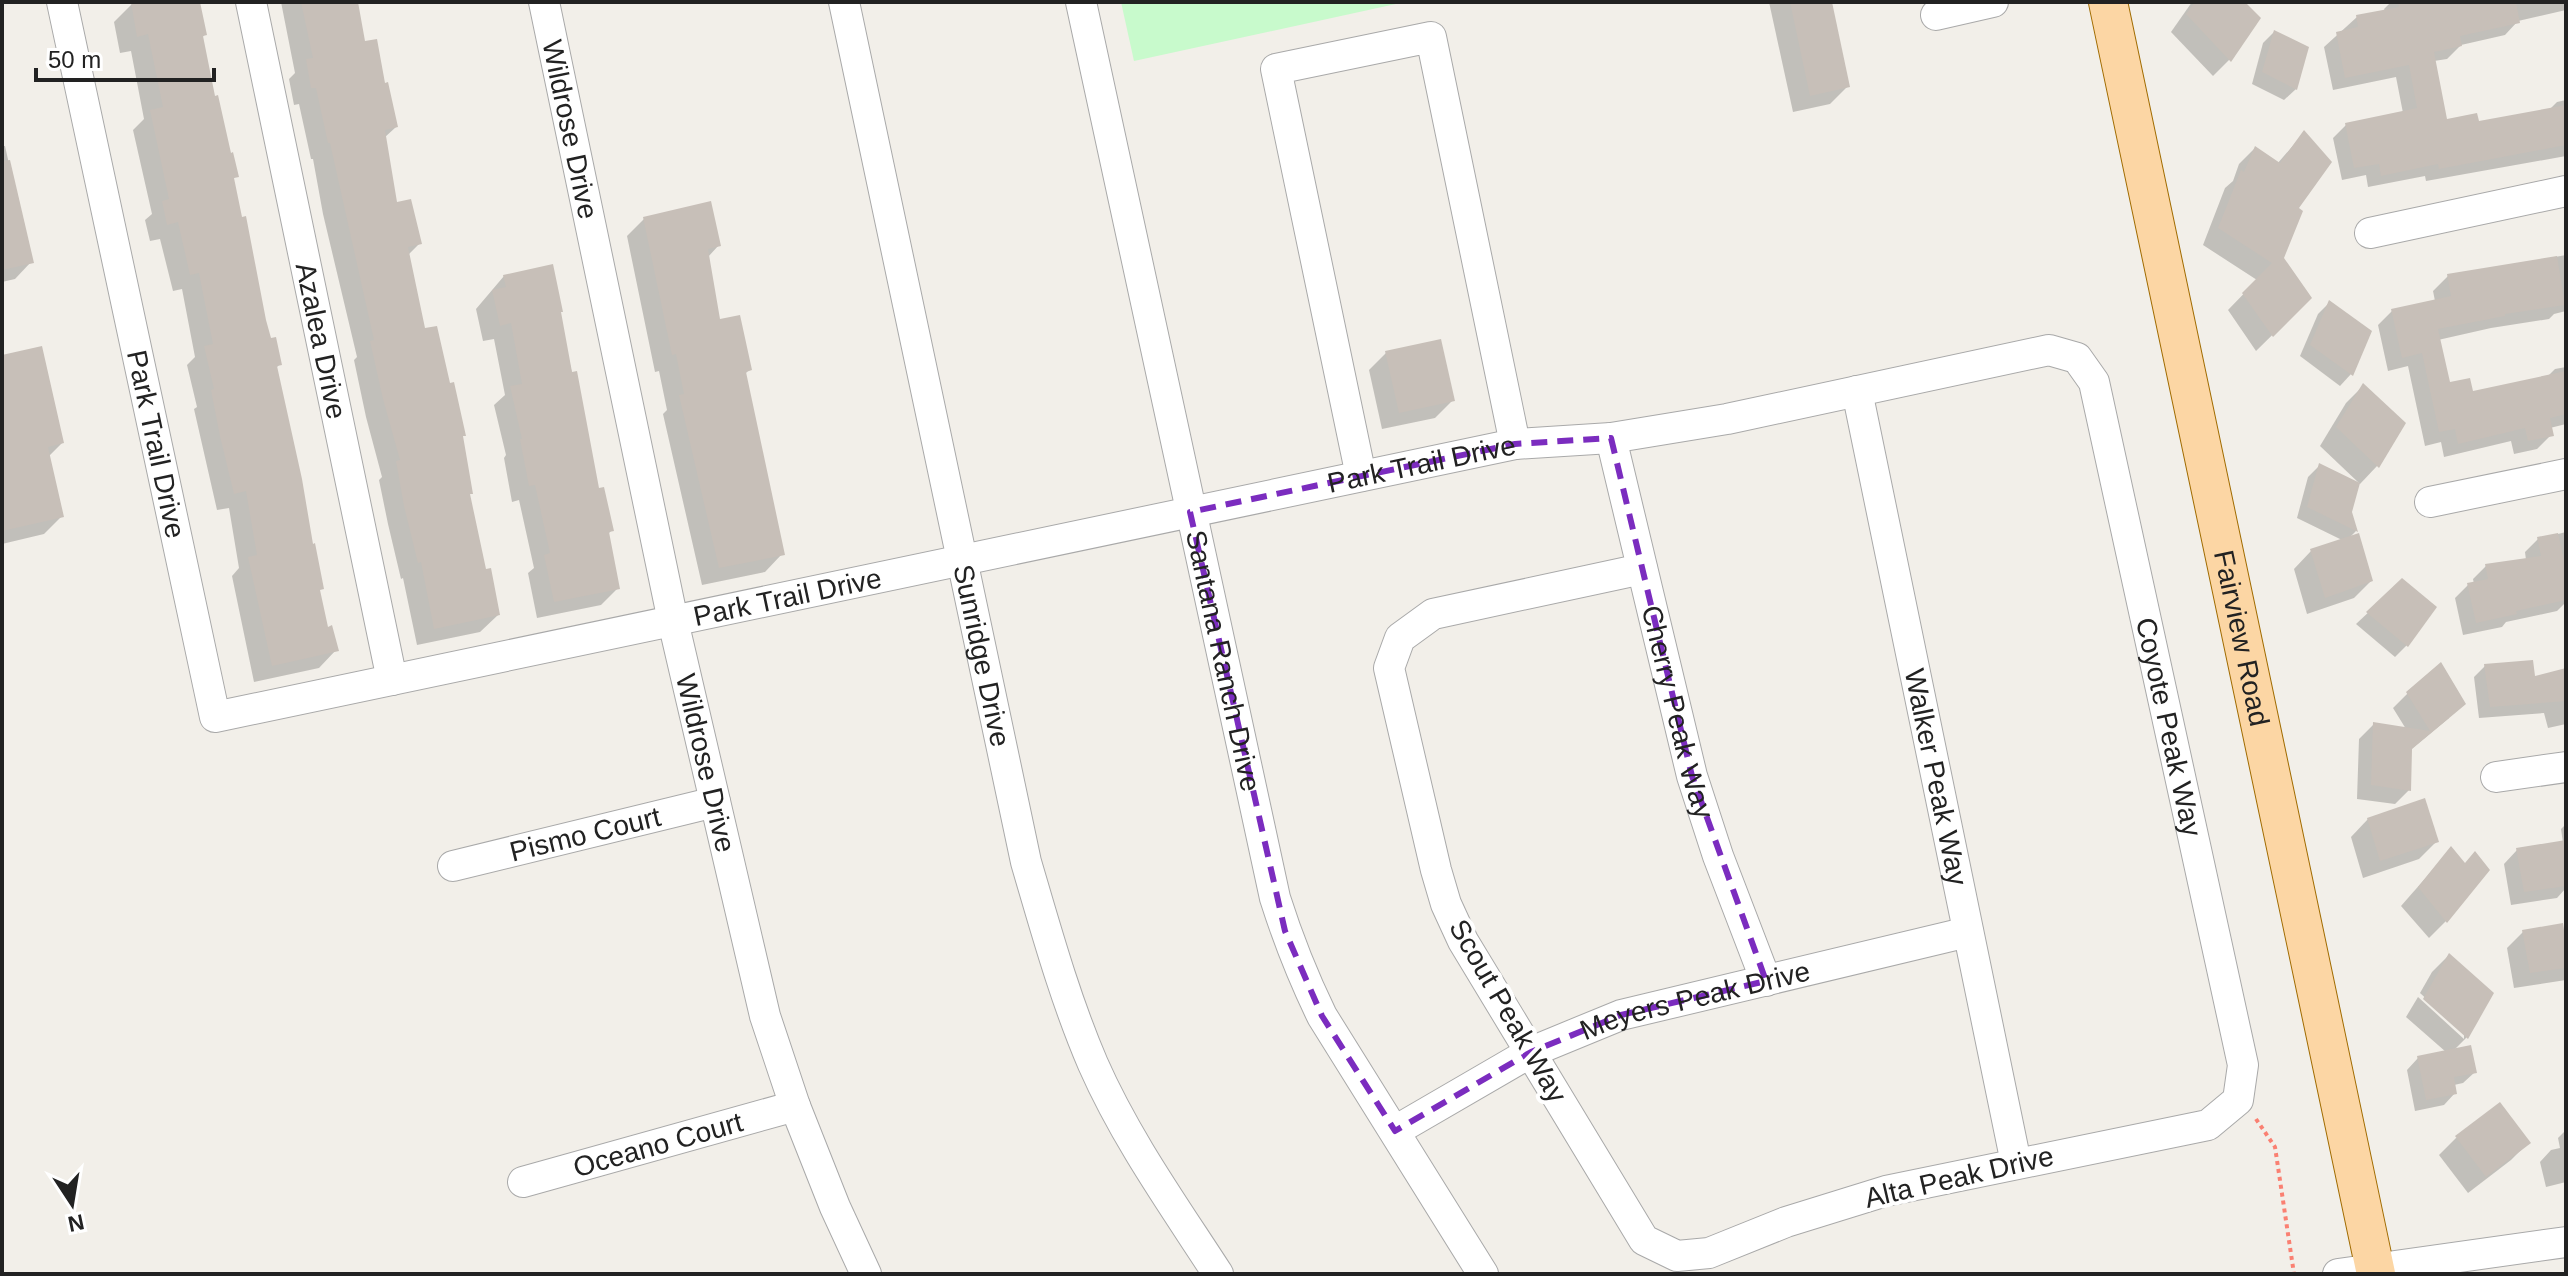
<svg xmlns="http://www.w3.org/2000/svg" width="2568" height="1276" font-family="Helvetica,sans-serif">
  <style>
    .park { fill: #c8facc }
    .shadow { fill: #0003 }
    .building { fill: #c7bfb8 }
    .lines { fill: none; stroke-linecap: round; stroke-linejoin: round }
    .minor-casing { stroke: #a9a9a9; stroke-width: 32 }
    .major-casing { stroke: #a06b00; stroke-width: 40 }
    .path { stroke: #fa8072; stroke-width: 4; stroke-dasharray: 4 4; stroke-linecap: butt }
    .minor { stroke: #fff; stroke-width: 30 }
    .major { stroke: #fcd6a4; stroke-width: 38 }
    .marked { fill: none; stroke: #7b2cbf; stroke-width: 6; stroke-dasharray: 16 10; stroke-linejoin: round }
    .labels { text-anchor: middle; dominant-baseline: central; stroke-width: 8; stroke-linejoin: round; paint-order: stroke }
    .street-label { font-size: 28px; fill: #222; stroke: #fff }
  </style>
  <rect width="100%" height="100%" fill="#f2efe9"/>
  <path class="park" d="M1121,2H1405L1134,61Z"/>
  <g class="shadow">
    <path d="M145,2H198L205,34L202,38L214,98L236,176L232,180L264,321L280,364L275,369L318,592L327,629L336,650L319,668L254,682L232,576L239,568L229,508L217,510L194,409L197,407L187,365L195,357L182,289L173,291L160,239L150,241L145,220L152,214L133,130L144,119L131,51L120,53L114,22L132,4Z"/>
    <path d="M281,2H355L363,44L383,85L396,127L384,138L396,204L420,243L408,255L423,331L461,437L471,493L469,496L484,571L498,615L480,632L417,645L403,578L401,579L388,524L379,480L382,477L366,417L354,360L357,357L323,214L313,159H311L299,104L294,105L289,79L295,73Z"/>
    <path d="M1769,2H1830L1848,86L1830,104L1793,112Z"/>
    <path d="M2192,2H2243L2258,18L2229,60L2213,76L2171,32Z"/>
    <path d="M2391,2H2566V10L2518,21L2505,35L2461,45L2447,59L2434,61L2446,122L2477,123L2549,110L2557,102L2566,100V156L2426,181L2425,176L2368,187L2366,175L2342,180L2333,138L2346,125L2403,113L2396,77L2333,90L2324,47L2357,17L2385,12L2384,9Z"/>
    <path d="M2274,32L2296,89L2284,100L2252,84L2263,43Z"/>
    <path d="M2304,133L2296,209L2282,258L2310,298L2256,351L2228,310L2257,280L2203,245L2225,188L2233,181L2239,164L2255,148L2277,164Z"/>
    <path d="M2,146H5L31,262L15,279L2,282Z"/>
    <path d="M644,219L719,245L708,257L719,322L749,370L745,374L782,554L765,572L702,585L663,414L667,410L659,371L655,372L627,236Z"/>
    <path d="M2566,255V311L2554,314L2549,319L2491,328L2438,340L2448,384L2471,394L2547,377L2555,369L2566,367V424L2550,428L2551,435L2537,449L2514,454L2511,441L2444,457L2441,442L2425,446L2408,366L2388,371L2378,325L2392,311L2435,301L2433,291L2448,276Z"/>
    <path d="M504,276L559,313L597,490L612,530L607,535L618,588L601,605L537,618L528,573L534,568L519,500L512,502L504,458L506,455L494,405L505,395L494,339L483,341L476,309Z"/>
    <path d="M2329,303L2351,374L2340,386L2300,356L2318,314Z"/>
    <path d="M1386,353L1453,400L1435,418L1382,429L1369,370Z"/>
    <path d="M2,356L62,443L48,457L62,516L44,534L2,544Z"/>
    <path d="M2363,386L2403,424L2377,466L2360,484L2320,446L2346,403Z"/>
    <path d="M2319,466L2350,512L2356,531L2349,538L2371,581L2354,598L2307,614L2294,569L2311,551L2342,540L2297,518L2308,477Z"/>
    <path d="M2566,532V602L2557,611L2506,622L2502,627L2463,635L2455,598L2468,585L2474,584L2473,579L2486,566L2526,560L2525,552L2538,539Z"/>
    <path d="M2402,581L2434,607L2406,646L2395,657L2356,624Z"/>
    <path d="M2485,666L2533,678L2566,670V724L2548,728L2544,713L2479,718L2474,677Z"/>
    <path d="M2408,693L2449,718L2410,750L2409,790L2395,804L2357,799L2359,739L2373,725L2406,729L2393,708Z"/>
    <path d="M2368,819L2436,842L2419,859L2363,878L2351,837Z"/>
    <path d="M2566,824V888L2557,898L2511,905L2504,864L2517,850L2563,843L2561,829Z"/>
    <path d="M2451,849L2464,865L2446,921L2429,938L2401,906Z"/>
    <path d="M2523,932L2566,938V980L2514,988L2507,948Z"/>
    <path d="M2449,955L2491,993L2466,1038L2453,1051L2475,1072L2463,1083L2454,1085L2455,1093L2444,1105L2415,1111L2407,1070L2418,1058L2446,1052L2406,1017L2418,997L2464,1039V1033L2420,993L2432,972Z"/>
    <path d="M2566,1130V1182L2546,1187L2540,1162L2551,1150L2560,1148L2558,1138Z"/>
    <path d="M2456,1138L2528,1143L2511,1160L2468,1193L2439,1155Z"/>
  </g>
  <g class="building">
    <path d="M131,2H200L207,35L203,36L215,96L218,95L231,153L233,152L239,177L234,178L242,217L246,216L266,320L271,338L276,337L282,365L277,366L302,479L313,544L315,543L324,589L320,590L328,627L332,625L339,651L272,666L248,557L257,555L246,491L234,494L220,436L211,390L214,389L204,346L213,344L199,273L190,275L178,222L167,225L162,201L169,199L150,110L163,107L148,34L137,37Z"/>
    <path d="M301,2H358L365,41L377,39L385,83L388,82L398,127L385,130L397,202L411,199L422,244L408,247L425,328L437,326L450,383L454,382L466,436H463L473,494H470L486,569L491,568L500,615L434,629L421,562L418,563L404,506L396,461L400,460L383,399L370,341L374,340L330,143H328L316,88H311L306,59L313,58Z"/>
    <path d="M1790,2H1832L1850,87L1810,96Z"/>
    <path d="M2195,2H2245L2261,18L2231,62L2186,14Z"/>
    <path d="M2398,2H2516L2520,23L2460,36L2462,46L2434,52L2447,119L2477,113L2479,121L2566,105V145L2439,169L2438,164L2381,176L2379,164L2354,168L2345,123L2417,108L2409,65L2345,78L2336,32L2358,27L2356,15L2399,7Z"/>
    <path d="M2274,30L2309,47L2297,90L2262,72Z"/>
    <path d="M2304,130L2332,162L2299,208L2303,211L2284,258L2312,298L2273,337L2242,293L2272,263L2218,228L2241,170L2244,172L2255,146L2280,163Z"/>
    <path d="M10,160L34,263L2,270V161Z"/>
    <path d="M711,201L721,246L708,249L720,319L740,315L752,370L746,372L785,555L719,568L679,395L684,394L676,354L672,355L643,217Z"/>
    <path d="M2557,256L2565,305L2505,314V316L2438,329L2450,382L2470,378L2473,391L2566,371V414L2550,418L2554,436L2528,441L2525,428L2458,444L2455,429L2439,432L2422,353L2402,358L2391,309L2451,296L2447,274Z"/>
    <path d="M553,264L563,312H561L572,372L577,371L599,488L604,487L614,531L609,532L620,589L554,602L544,555L550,553L535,485L529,486L520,439H522L510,386L522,384L511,323L500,326L492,290L506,287L503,275Z"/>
    <path d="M2329,300L2372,331L2353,376L2310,345Z"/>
    <path d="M1441,339L1455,401L1399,413L1385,351Z"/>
    <path d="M42,346L64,443L48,447L64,517L2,531V355Z"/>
    <path d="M2363,383L2406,423L2379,468L2336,427Z"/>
    <path d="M2319,463L2360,483L2352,512L2358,532L2307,507Z"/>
    <path d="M2359,533L2373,581L2325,598L2310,549Z"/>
    <path d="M2558,533L2566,569V600L2516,611L2517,614L2476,623L2467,583L2488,579L2485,564L2541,556L2537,537Z"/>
    <path d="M2402,578L2437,607L2408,647L2366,612Z"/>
    <path d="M2533,660L2535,676L2566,668V701L2490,707L2484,664Z"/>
    <path d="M2441,662L2466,704L2412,749L2411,791L2371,785L2373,722L2430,731L2406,692Z"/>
    <path d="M2425,798L2439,842L2380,861L2367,818Z"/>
    <path d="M2566,840V886L2524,892L2516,848Z"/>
    <path d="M2451,846L2465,863L2475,851L2490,870L2447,923L2418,887Z"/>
    <path d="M2563,923L2566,943V968L2530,973L2522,930Z"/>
    <path d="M2449,953L2494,993L2468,1039L2423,999Z"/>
    <path d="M2471,1045L2477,1073L2454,1077L2457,1094L2426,1100L2417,1056Z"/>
    <path d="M2500,1102L2531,1143L2486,1177L2455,1136Z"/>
  </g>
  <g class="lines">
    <defs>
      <g id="minor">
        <path id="s1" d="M62,2L215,717L1515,444L1611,438L1727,419L2049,350L2077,358L2094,382L2243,1065L2238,1100L2208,1125L1886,1191L1786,1222L1709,1253L1677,1256L1644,1240L1463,941L1446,904L1436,870L1389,668L1400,638L1433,614L1642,569"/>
        <path id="s2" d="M251,2L392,680"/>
        <path id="s3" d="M544,2L673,621L765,1016L795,1106L835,1207L866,1274"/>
        <path id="s4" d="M844,2L1026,862C1046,930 1065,999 1093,1064C1126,1139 1174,1206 1218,1274"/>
        <path id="s5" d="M1081,2L1275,898C1288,939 1303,977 1322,1016L1483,1274"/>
        <path d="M1936,15L1993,2"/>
        <path d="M2370,233L2566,191"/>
        <path id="s6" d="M1857,391L2016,1163"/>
        <path id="s7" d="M1611,438L1692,776L1718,856L1766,981"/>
        <path d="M1361,476L1276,69L1431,37L1515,444"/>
        <path d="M2430,502L2566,474"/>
        <path d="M2496,777L2566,767"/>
        <path id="s8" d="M453,866L715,802"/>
        <path id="s9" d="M1395,1131L1531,1052L1621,1015L1968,932"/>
        <path id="s10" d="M523,1182L795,1106"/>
        <path d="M2338,1274L2566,1242"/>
      </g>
      <g id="major">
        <path id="s11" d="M2108,2L2376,1274"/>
      </g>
    </defs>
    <use href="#minor" class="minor-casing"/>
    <use href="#major" class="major-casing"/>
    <path class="path" d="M2256,1119L2275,1147L2294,1274"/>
    <use href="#minor" class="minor"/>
    <use href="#major" class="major"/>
  </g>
  <path class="marked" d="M1611,438L1692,776L1766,981L1621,1015L1531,1052L1395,1131L1322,1016L1285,931L1190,512L1515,444Z"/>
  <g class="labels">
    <g class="street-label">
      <text stroke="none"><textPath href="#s3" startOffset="130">Wildrose Drive</textPath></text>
      <text stroke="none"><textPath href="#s2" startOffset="346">Azalea Drive</textPath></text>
      <text stroke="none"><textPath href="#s1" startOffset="452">Park Trail Drive</textPath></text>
      <text stroke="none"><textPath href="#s1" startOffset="1964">Park Trail Drive</textPath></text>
      <text stroke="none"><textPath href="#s1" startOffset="1316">Park Trail Drive</textPath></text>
      <text stroke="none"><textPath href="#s11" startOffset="650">Fairview Road</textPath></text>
      <text stroke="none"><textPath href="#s4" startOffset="668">Sunridge Drive</textPath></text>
      <text stroke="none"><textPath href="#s5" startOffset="674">Santana Ranch Drive</textPath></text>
      <text stroke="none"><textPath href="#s7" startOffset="282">Cherry Peak Way</textPath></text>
      <text stroke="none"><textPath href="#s1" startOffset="3014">Coyote Peak Way</textPath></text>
      <text stroke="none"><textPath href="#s3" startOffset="778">Wildrose Drive</textPath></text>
      <text stroke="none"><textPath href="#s6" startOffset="394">Walker Peak Way</textPath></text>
      <text stroke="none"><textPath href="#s8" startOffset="136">Pismo Court</textPath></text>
      <text stroke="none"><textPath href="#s9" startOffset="330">Meyers Peak Drive</textPath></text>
      <text transform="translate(1508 1011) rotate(60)">Scout Peak Way</text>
      <text stroke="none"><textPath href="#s10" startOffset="140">Oceano Court</textPath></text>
      <text transform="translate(1959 1177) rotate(-13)">Alta Peak Drive</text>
    </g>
  </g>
  <rect width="2568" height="1276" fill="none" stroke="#222222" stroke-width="8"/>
  <g transform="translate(72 1204) rotate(168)" stroke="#ffffff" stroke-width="6" paint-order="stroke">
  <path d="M0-6L14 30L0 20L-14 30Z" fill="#222222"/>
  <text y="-12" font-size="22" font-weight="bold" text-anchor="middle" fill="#222222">N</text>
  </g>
  <path d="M36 68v12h178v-12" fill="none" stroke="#222222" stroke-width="4"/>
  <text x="48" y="68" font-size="24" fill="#222222" stroke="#ffffff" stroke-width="6" paint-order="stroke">50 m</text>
</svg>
